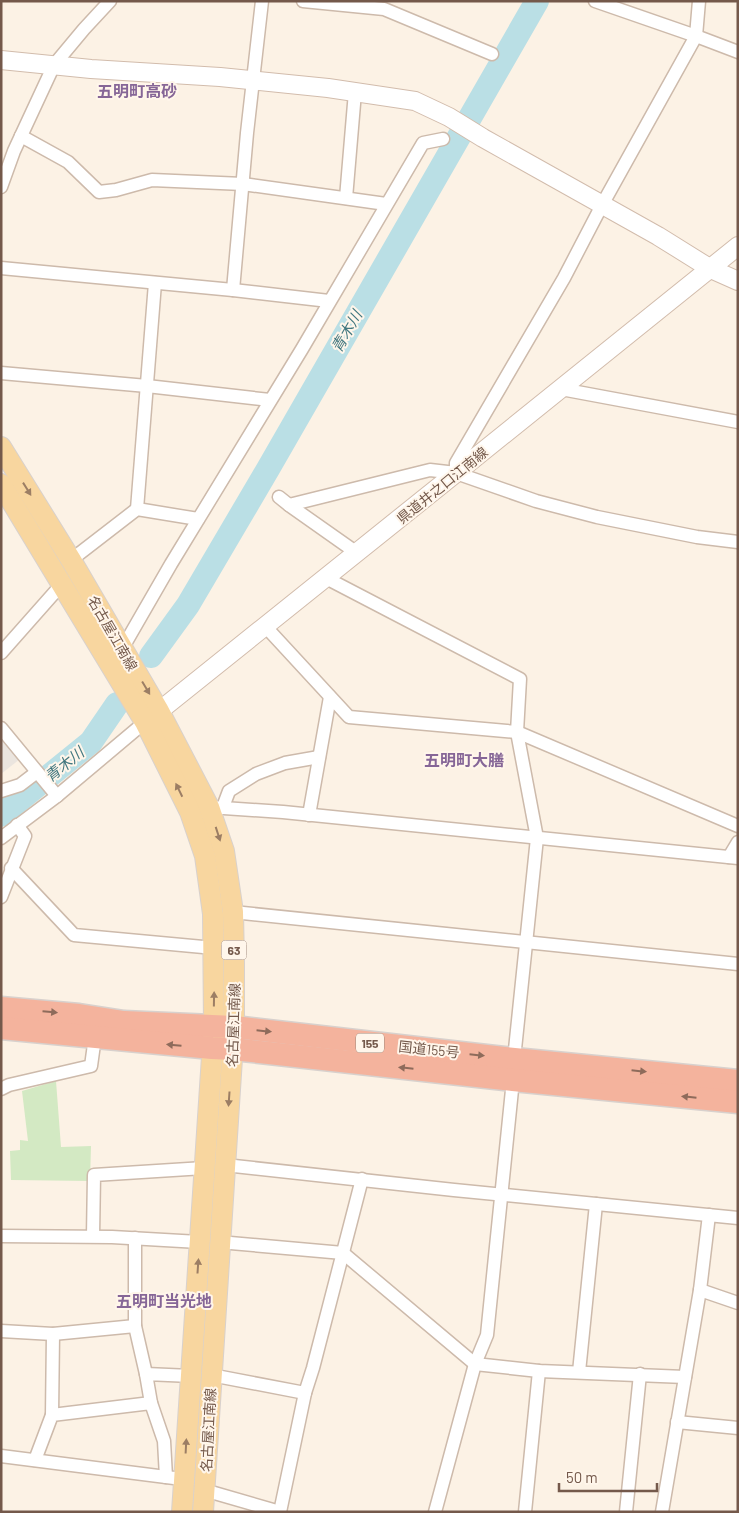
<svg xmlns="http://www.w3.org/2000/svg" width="739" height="1513" font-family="Barlow,'Noto Sans JP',sans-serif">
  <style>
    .industrial { fill: #ebe5df }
    .green { fill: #d3e9c3 }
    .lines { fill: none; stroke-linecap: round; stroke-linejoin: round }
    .river { stroke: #badfe5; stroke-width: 24 }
    .street-casing { stroke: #cdbaab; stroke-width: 15 }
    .secondary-casing { stroke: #d2bcac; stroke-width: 20 }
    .primary-casing { stroke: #d8d1cd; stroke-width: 22 }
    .highway-casing { stroke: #d8d1cd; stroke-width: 25 }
    .street { stroke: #fff; stroke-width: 12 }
    .secondary { stroke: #fff; stroke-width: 18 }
    .primary { stroke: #f8d69f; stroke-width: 20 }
    .highway { stroke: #f4b39d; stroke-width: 22 }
    .oneway { fill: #9c7e64 }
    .oneway2 { fill: #8e6b5b }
    .labels { text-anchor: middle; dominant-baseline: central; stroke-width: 4; stroke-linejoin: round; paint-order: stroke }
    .shield { fill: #fff6eb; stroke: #9e887b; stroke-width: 1 }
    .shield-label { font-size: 12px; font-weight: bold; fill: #74594b }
    .street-label { font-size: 14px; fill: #74594b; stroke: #fff6eb }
    .water-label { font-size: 15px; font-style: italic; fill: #42777f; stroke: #fff6eb }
    .quarter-label { font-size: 16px; font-weight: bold; fill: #866697; stroke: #fff6eb }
  </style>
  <rect width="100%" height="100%" fill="#fcf2e5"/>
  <path class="industrial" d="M1,735L20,759L1,774Z"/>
  <path class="green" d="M56,1081L61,1147L91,1146L90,1181L11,1180L10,1151L20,1150V1140L28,1141L22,1091Z"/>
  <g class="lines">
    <g class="river">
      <path d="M151,656L188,605L268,469L537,1"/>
      <path d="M1,815L91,742L117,704"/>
    </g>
    <defs>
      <g id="street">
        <path d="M303,1L384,9L492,54"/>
        <path d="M595,1L696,36L738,52"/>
        <path d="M21,136L68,162L99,192L116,190L152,180L243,184L386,204"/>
        <path d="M1,187L14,151L54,65L84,29L110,1"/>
        <path d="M346,198L355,92"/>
        <path d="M1,268L233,290L329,301"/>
        <path d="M233,290L247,133L262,1"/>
        <path d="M1,373L147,386L270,400"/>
        <path d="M561,389L738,422"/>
        <path d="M456,473V463L564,278L602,205L696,36L699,1"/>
        <path d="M279,497L289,505L430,470L456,473L536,501L597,517L697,537L738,542"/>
        <path d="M289,505L357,553"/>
        <path d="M137,509L155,283"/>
        <path d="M71,560L137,509L198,519"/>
        <path d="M326,578L520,679L517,732L537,838L514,1059"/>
        <path d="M265,626L349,717L517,732L738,826"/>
        <path d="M122,649L171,564L302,349L423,143L443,139"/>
        <path d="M1,653L62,584"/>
        <path d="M1,728L57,796"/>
        <path d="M1,791L20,785L37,772"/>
        <path d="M209,807L283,812L738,858"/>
        <path d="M223,807L229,791L256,774L285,763L319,757"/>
        <path d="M309,815L330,697"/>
        <path d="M1,838L57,796L145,722"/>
        <path d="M729,857L738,842"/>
        <path d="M11,868L74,935L214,948"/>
        <path d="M1,897L25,836L17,825"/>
        <path d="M233,912L738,964"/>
        <path d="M1,1089L9,1085L91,1066L95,1037"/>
        <path d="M225,1165L454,1190L738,1218"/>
        <path d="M1,1236L112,1237L199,1242"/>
        <path d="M93,1236L94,1175L204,1168"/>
        <path d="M135,1238V1326L146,1374"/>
        <path d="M219,1242L343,1253L475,1364L539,1371L685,1377"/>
        <path d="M700,1290L738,1303"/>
        <path d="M1,1331L53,1334L135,1326"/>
        <path d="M579,1372L596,1204"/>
        <path d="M211,1375L305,1393"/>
        <path d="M151,1403L146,1374L191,1376"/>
        <path d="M52,1415L53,1334"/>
        <path d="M677,1422L738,1428"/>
        <path d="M1,1456L174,1478"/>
        <path d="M35,1460L52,1415L151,1403L164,1441L166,1477"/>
        <path d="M204,1490L280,1512"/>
        <path d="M280,1512L305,1393L313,1368L362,1179"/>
        <path d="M435,1512L475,1364L487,1335L513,1080"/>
        <path d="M525,1512L539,1371"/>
        <path d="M626,1512L640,1374"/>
        <path d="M662,1512L700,1290L709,1215"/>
      </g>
      <g id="secondary">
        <path d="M1,60L91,69L220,77L328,88L415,101L449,117L483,138L658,236L711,269L738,281"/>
        <path d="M148,720L456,473L738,246"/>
      </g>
      <g id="primary">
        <path d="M1,447L71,560L159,711L209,807L224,851L233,912L234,964V1027L203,1512"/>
        <path d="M1,484L145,722L190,812L205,856L213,914L214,1026L182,1512"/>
      </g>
      <g id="highway">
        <path d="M1,1008L79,1015L124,1022L234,1027L514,1059L738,1081"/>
        <path d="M1,1028L212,1048L233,1049L513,1080L738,1102"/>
      </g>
    </defs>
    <use href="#street" class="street-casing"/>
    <use href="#secondary" class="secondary-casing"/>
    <use href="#primary" class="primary-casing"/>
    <use href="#highway" class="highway-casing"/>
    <use href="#street" class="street"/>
    <use href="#secondary" class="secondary"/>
    <use href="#primary" class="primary"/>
    <use href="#highway" class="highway"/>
  </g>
  <defs><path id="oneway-solid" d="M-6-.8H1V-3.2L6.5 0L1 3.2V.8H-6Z" transform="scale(1.25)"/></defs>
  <g class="oneway">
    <use href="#oneway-solid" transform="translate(27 489) rotate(58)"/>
    <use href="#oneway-solid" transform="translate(146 688) rotate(59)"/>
    <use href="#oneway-solid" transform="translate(179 790) rotate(-116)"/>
    <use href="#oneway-solid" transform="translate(218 834) rotate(72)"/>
    <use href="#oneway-solid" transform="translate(214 999) rotate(-89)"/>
    <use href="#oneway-solid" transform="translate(229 1099) rotate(94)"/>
    <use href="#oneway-solid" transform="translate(198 1266) rotate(-86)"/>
    <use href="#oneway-solid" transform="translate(186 1446) rotate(-87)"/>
  </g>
  <g class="oneway2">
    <use href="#oneway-solid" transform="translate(50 1012) rotate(5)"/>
    <use href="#oneway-solid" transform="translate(264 1031) rotate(6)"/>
    <use href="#oneway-solid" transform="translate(174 1045) rotate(-175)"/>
    <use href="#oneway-solid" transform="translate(477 1055) rotate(6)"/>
    <use href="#oneway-solid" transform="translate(406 1068) rotate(-174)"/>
    <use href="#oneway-solid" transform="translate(639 1071) rotate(6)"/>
    <use href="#oneway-solid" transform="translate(689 1097) rotate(-174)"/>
  </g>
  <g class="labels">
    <g class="shield">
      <rect x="221.5" y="940.5" width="25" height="19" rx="4"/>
      <rect x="356" y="1033.5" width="28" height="19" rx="4"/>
    </g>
    <g class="shield-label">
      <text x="234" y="950">63</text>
      <text x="370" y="1043">155</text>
    </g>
    <g class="street-label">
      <text transform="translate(442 485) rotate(-39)">県道井之口江南線</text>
      <text transform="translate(113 633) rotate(60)">名古屋江南線</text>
      <text transform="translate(233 1025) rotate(-88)">名古屋江南線</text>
      <text transform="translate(429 1049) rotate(6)">国道155号</text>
      <text transform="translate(208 1430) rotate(-87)">名古屋江南線</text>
    </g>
    <g class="water-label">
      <text transform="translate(346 331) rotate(-60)">青木川</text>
      <text transform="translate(64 764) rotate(-39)">青木川</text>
    </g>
    <g class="quarter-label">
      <text x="137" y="90">五明町高砂</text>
      <text x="464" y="759">五明町大膳</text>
      <text x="164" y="1300">五明町当光地</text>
    </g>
  </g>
  <rect width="739" height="1513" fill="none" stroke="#74594b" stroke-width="5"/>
  <path d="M559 1483v8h98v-8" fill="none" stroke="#74594b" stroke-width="2.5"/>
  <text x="566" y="1483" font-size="15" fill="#74594b" stroke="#fff6eb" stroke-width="4" paint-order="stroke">50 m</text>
</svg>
